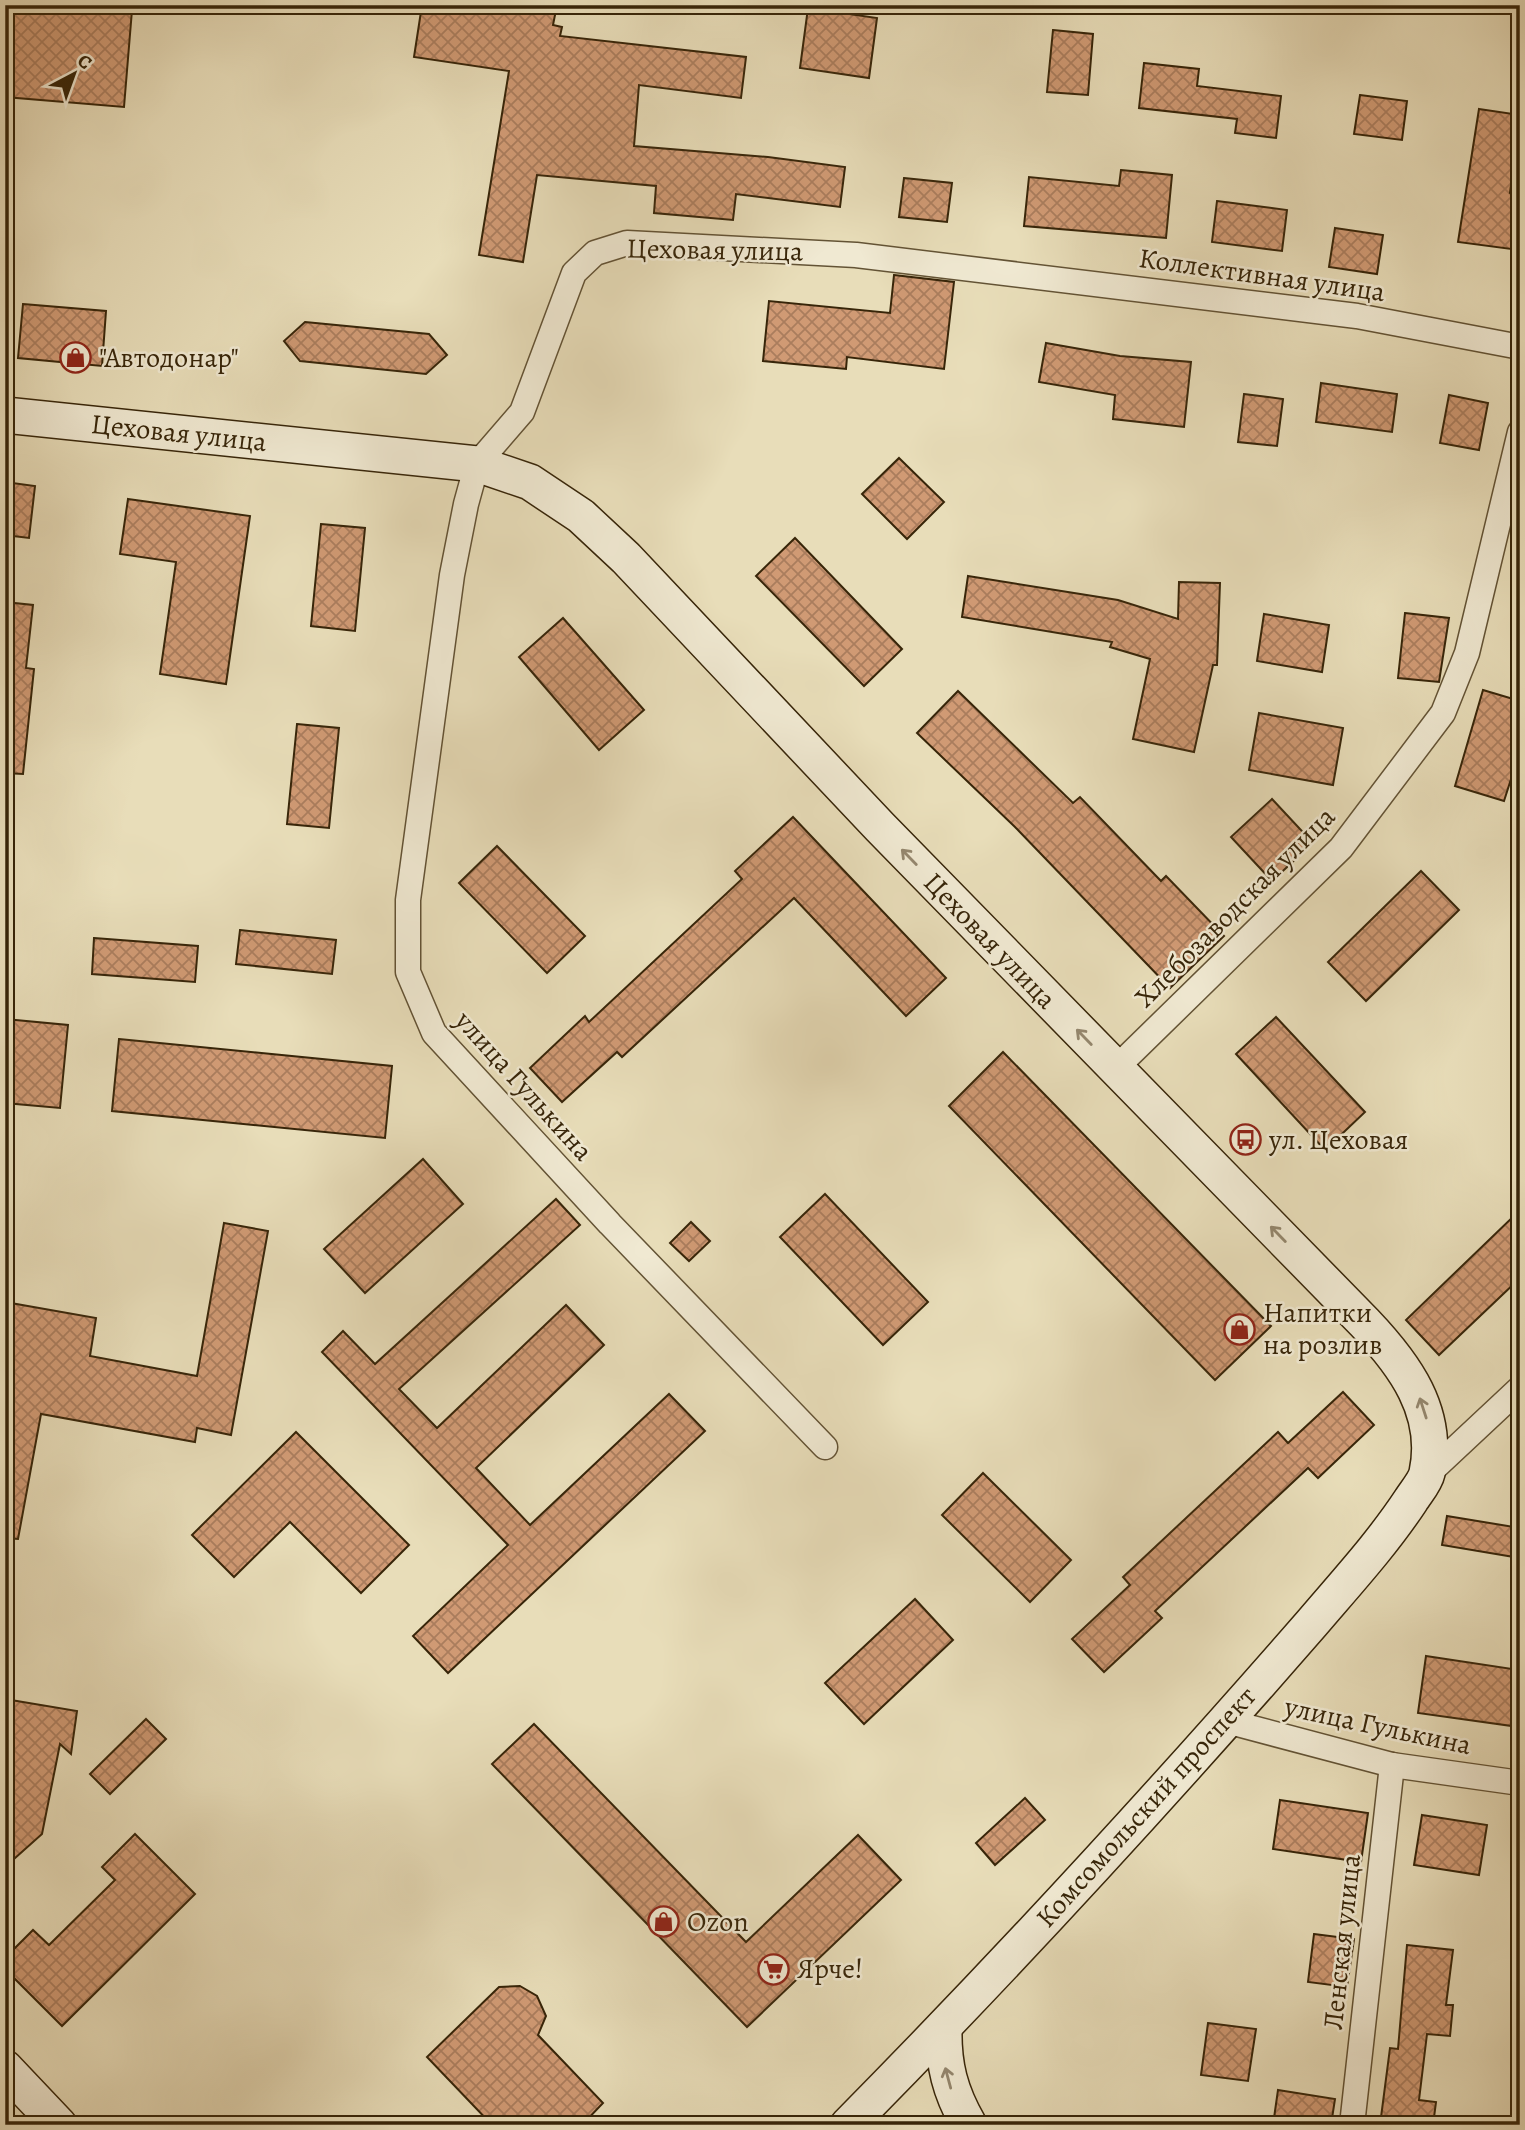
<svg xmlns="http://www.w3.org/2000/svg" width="1525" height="2130" font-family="Alegreya,serif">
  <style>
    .building { fill: url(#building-cross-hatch); stroke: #372509; stroke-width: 2 }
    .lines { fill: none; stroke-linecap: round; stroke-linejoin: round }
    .street-casing { stroke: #635335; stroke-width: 27 }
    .secondary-casing { stroke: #372509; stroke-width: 38 }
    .street { stroke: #f0e9d2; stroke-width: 24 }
    .secondary { stroke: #f0e9d2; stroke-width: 35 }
    .oneway { stroke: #94876e }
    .labels { text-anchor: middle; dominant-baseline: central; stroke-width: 5; stroke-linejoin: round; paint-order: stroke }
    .street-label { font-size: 28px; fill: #372509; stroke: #f0e9d2 }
    .poi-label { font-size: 28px; fill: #372509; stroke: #f0e9d2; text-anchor: start }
  </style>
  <defs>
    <pattern id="building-cross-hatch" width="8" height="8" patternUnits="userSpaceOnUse" patternTransform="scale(1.75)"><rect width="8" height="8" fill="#d09a74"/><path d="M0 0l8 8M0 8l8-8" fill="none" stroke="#aa7d5d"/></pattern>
  </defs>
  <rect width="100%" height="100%" fill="#e8ddb9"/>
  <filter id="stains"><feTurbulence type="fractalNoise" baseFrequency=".00286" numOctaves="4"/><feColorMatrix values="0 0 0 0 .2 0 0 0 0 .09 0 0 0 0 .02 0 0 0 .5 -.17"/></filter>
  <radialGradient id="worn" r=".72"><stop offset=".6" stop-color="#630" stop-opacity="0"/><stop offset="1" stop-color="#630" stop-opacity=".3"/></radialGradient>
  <g class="building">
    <path d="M5,5H75L132,10L124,107L5,97Z"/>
    <path d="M422,5H486L519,10L520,5H557L553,25L562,27L560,36L746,57L741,98L639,85L634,146L768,157L845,167L840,207L736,194L733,220L654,213L656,186L537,175L523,262L479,255L509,71L414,57Z"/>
    <path d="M808,8L877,18L869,78L800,68Z"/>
    <path d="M1053,30L1093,34L1088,95L1047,92Z"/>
    <path d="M1144,63L1199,69L1197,86L1281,96L1276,138L1235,133L1237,119L1139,108Z"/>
    <path d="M1360,95L1407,101L1402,140L1354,134Z"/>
    <path d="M1479,109L1520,115L1510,193L1518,194L1511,249L1458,242Z"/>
    <path d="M1121,170L1172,175L1166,238L1024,226L1029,177L1119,186Z"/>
    <path d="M904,178L952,183L947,222L899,217Z"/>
    <path d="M1217,201L1287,210L1282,251L1212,242Z"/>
    <path d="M1335,228L1383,235L1377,274L1329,267Z"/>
    <path d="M894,275L954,282L944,369L847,357L846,369L763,361L769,301L890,313Z"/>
    <path d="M23,304L106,311L102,366L18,358Z"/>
    <path d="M305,322L429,334L447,355L426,374L300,361L284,341Z"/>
    <path d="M1046,343L1120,356L1191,362L1184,427L1113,419L1115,395L1039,382Z"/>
    <path d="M1321,383L1397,394L1392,432L1316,422Z"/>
    <path d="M1244,394L1283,399L1277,446L1238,442Z"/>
    <path d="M1449,395L1488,403L1479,450L1440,443Z"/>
    <path d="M899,458L944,502L907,539L862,494Z"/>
    <path d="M5,482L35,486L29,538L5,535Z"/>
    <path d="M128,499L250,516L226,684L160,674L176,562L120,554Z"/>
    <path d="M321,524L365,528L355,631L311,626Z"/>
    <path d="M795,538L902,649L864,686L756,576Z"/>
    <path d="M968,576L1118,600L1178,619L1179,582L1220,583L1217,665H1213L1194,752L1133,739L1150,659L1110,647L1112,642L962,617Z"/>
    <path d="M5,602L33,605L26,668L34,669L23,774L5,773Z"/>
    <path d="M1405,613L1449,618L1439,682L1398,678Z"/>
    <path d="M1264,614L1329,625L1322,672L1257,661Z"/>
    <path d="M563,618L644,710L599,750L519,657Z"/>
    <path d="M1483,690L1520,701V751L1504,801L1455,786Z"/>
    <path d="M958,691L1073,803L1080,797L1161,881L1166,876L1224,936L1170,988L1015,827L917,733Z"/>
    <path d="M1259,713L1343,728L1333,785L1249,770Z"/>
    <path d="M297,724L339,728L329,828L287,824Z"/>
    <path d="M1272,799L1313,843L1272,881L1231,837Z"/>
    <path d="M793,817L946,978L906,1016L794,898L622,1057L617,1052L562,1102L530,1068L585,1016L589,1022L742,879L735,871Z"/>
    <path d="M497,846L585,936L547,973L459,883Z"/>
    <path d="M1421,871L1459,910L1366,1001L1328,962Z"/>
    <path d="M240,930L336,940L332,974L236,964Z"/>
    <path d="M94,938L198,946L195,982L92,974Z"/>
    <path d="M1276,1017L1365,1112L1325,1150L1236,1054Z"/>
    <path d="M5,1019L68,1025L60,1108L5,1103Z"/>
    <path d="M119,1039L392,1066L385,1138L112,1111Z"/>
    <path d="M1003,1052L1271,1326L1215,1380L949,1106Z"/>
    <path d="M423,1159L463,1204L365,1293L324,1249Z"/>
    <path d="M825,1194L928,1302L883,1345L780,1237Z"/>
    <path d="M556,1199L580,1225L399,1389L437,1428L566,1305L604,1345L476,1468L530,1525L669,1394L705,1431L448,1673L413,1636L508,1545L322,1352L343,1331L375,1364Z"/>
    <path d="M1520,1210V1278L1439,1355L1406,1320Z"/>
    <path d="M691,1222L710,1241L689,1261L670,1243Z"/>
    <path d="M224,1223L268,1231L231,1435L197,1428L195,1442L41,1414L18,1539L5,1538V1434L14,1386L5,1384V1302L96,1318L90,1356L197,1376Z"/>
    <path d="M1343,1392L1374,1425L1318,1478L1308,1468L1155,1611L1162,1618L1104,1672L1072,1639L1130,1585L1123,1577L1278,1432L1288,1443Z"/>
    <path d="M296,1432L409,1545L361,1593L290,1522L234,1577L192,1535Z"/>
    <path d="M983,1473L1071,1560L1030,1602L942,1515Z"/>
    <path d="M1447,1516L1520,1528V1558L1442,1545Z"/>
    <path d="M915,1599L953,1640L864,1724L825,1683Z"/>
    <path d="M1426,1656L1519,1670L1512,1726L1418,1713Z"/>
    <path d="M5,1699L77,1711L71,1754L60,1744L42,1834L5,1867Z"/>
    <path d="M146,1719L166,1739L110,1794L90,1774Z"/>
    <path d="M534,1724L746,1942L858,1835L901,1880L747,2027L492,1764Z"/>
    <path d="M1025,1798L1045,1820L995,1865L976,1843Z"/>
    <path d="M1280,1800L1368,1813L1361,1862L1273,1849Z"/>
    <path d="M1422,1815L1487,1825L1479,1875L1414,1865Z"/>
    <path d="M135,1834L195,1894L62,2026L5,1969V1958L33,1930L49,1945L115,1880L102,1867Z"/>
    <path d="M1314,1934L1354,1939L1347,1987L1308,1982Z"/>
    <path d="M1407,1945L1453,1950L1446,2005H1453L1450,2036L1427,2034L1419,2100L1436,2102L1433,2125H1380L1390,2048L1398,2049Z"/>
    <path d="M520,1986L537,1996L546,2016L538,2035L603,2103L582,2125H492L427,2057L499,1987Z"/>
    <path d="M1208,2023L1256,2029L1248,2081L1201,2075Z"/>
    <path d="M1278,2090L1335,2099L1331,2125H1273Z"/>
  </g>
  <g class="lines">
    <defs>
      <g id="street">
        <path d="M1115,1069L1341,848L1443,713L1467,653L1520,432"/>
        <path d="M825,1447L610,1224L434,1033L408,972V900L452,575L466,504L477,464L522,412L574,273L595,253L627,243L856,255L1357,316L1520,347"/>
        <path d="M1427,1475L1520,1388"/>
        <path d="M1226,1721L1392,1765L1520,1783"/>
        <path d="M1352,2125L1392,1765"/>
      </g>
      <g id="secondary">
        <path d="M5,415L477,464L530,482L581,516L626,558L880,827L1365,1323C1404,1364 1440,1412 1427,1473C1425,1482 1416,1492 1411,1500C1382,1544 1346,1583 1312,1623C1162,1795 1008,1963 848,2125"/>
        <path d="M944,2027C943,2065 950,2092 969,2125"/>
        <path d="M5,2068L59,2125"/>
      </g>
    </defs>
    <use href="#street" class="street-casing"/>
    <use href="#secondary" class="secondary-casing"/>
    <use href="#street" class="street"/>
    <use href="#secondary" class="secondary"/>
  </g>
  <defs><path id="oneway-shaft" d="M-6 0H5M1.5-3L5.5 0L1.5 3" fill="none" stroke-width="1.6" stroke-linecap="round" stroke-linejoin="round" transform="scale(1.75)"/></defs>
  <g class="oneway">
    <use href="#oneway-shaft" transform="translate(909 857) rotate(-134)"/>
    <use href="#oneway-shaft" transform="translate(1084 1037) rotate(-134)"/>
    <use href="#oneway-shaft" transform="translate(1278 1234) rotate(-134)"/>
    <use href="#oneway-shaft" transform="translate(1423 1408) rotate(-108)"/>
    <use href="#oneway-shaft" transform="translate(948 2078) rotate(-105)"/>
  </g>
  <defs>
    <symbol id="shop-ring" viewBox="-11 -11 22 22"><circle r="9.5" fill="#f0e9d2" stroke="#8f2418" stroke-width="1.5"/><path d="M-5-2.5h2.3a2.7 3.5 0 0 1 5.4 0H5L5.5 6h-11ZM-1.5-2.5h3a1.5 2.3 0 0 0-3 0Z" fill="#8f2418"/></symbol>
    <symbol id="bus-ring" viewBox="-11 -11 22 22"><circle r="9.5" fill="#f0e9d2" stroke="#8f2418" stroke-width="1.5"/><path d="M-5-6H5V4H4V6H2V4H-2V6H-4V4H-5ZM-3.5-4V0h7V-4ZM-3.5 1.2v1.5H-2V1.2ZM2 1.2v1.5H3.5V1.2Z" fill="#8f2418"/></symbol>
    <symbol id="supermarket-ring" viewBox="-11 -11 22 22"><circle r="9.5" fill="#f0e9d2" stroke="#8f2418" stroke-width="1.5"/><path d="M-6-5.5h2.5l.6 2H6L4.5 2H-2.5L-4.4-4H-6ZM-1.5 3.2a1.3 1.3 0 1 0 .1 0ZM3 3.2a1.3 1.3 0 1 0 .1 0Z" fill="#8f2418"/></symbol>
  </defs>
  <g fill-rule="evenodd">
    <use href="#shop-ring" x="58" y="340" width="35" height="35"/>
    <use href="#bus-ring" x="1228" y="1122" width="35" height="35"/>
    <use href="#shop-ring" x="1222" y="1312" width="35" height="35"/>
    <use href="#shop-ring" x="646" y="1904" width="35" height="35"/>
    <use href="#supermarket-ring" x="756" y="1952" width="35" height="35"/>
  </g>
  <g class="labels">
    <g class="street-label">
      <text transform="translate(715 250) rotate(1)">Цеховая улица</text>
      <text transform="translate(1262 275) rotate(8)">Коллективная улица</text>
      <text transform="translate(179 433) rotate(6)">Цеховая улица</text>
      <text transform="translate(1235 907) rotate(-45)">Хлебозаводская улица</text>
      <text transform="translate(990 941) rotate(46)">Цеховая улица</text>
      <text transform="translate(524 1086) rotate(48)">улица Гулькина</text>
      <text transform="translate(1378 1726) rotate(12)">улица Гулькина</text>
      <text transform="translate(1146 1807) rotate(-48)">Комсомольский проспект</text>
      <text transform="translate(1342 1942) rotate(-84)">Ленская улица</text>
    </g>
    <g class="poi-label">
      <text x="99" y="358">"Автодонар"</text>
      <text x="1269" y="1140">ул. Цеховая</text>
      <text x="1263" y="1313">Напитки<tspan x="1263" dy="32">на розлив</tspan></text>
      <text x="687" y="1922">Ozon</text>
      <text x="797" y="1969">Ярче!</text>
    </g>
  </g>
  <rect width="1525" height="2130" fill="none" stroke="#e8ddb9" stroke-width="28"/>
  <rect x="7" y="7" width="1511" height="2116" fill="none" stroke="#372509" stroke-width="3.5"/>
  <rect x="14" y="14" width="1497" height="2102" fill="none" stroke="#372509" stroke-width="2"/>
  <g transform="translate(74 74) rotate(41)" stroke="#f0e9d2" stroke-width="5" paint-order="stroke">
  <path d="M0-5L12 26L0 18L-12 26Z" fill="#372509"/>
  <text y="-10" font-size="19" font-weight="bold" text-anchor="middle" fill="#372509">С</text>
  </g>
  <rect width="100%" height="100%" filter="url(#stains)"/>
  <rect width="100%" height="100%" fill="url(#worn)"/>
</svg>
